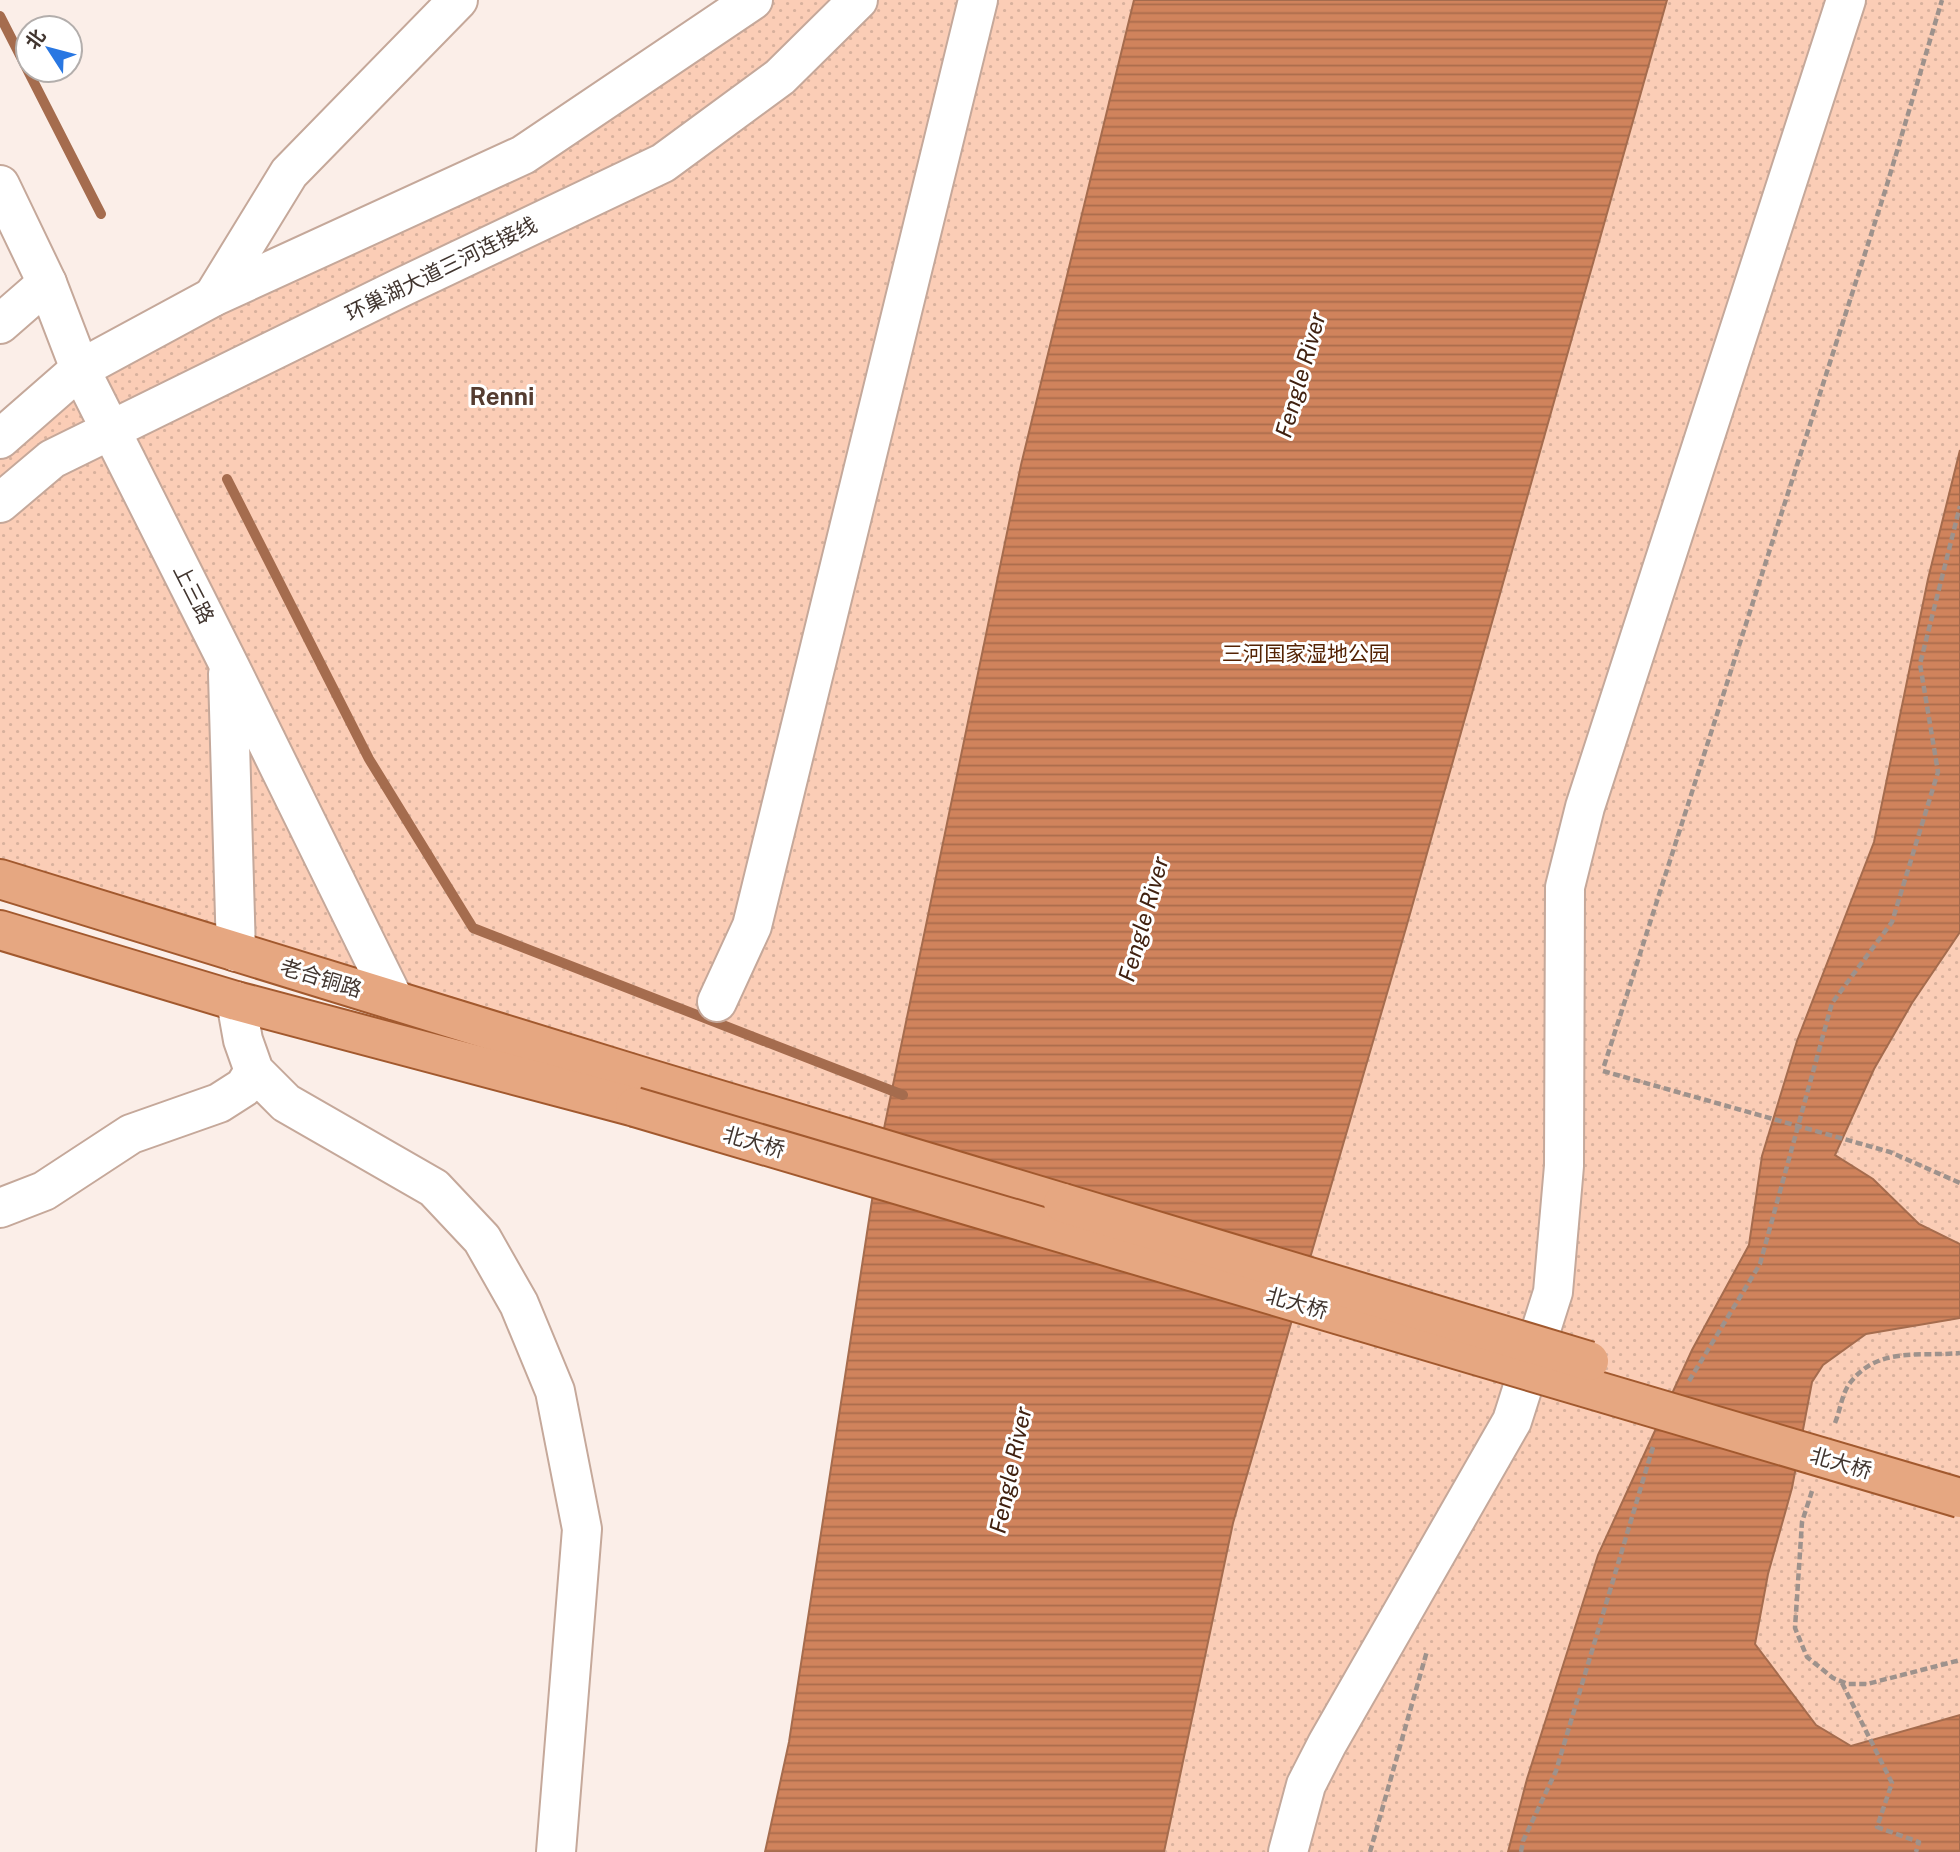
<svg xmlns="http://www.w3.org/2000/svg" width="1960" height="1852" font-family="'Public Sans','Noto Sans SC',sans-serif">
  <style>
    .park { fill: url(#park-dots) }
    .water { fill: url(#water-rules); stroke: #a56c4e; stroke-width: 2 }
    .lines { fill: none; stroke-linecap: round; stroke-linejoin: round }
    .stream { stroke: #a56c4e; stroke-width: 10 }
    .street-casing { stroke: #c5a89a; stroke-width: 42 }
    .secondary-casing { stroke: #c5a89a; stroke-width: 42 }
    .primary-casing { stroke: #a2592e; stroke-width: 42 }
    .path { stroke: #9e928c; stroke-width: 4.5; stroke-dasharray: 7 3.5; stroke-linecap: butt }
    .street { stroke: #fff; stroke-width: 38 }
    .secondary { stroke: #fff; stroke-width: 38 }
    .primary { stroke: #e6a781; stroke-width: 38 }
    .primary-bridge-casing { stroke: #a2592e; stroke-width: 42; stroke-linecap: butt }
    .path-bridge { stroke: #9e928c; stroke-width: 4.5; stroke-dasharray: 7 3.5; stroke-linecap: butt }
    .primary-bridge { stroke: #e6a781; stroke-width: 38 }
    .labels { text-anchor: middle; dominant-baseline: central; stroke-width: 6; stroke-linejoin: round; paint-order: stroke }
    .street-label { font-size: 21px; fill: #41352f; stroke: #fff }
    .park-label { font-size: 21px; fill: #542304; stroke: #fff }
    .water-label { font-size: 23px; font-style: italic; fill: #402110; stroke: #fff }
    .quarter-label { font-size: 24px; font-weight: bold; fill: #543c30; stroke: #fff }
  </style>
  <defs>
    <pattern id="park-dots" width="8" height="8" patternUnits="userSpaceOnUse" patternTransform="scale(1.75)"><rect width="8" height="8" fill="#fbcdb6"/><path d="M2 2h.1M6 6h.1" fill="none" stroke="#d8b19d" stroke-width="1.8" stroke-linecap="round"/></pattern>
    <pattern id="water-rules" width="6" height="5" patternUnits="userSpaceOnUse" patternTransform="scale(1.75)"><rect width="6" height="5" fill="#d0835c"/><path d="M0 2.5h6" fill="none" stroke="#aa6c4c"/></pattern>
  </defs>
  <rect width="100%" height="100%" fill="#fbeee8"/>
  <path class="park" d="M753,0H1960V1852H765L789,1742L880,1148L0,879V439L80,369L523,155Z"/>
  <g class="water">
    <path d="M1134,0H1667L1406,928L1233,1523L1164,1852H765L789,1742L880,1148L1021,465Z"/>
    <path d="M1960,450V932L1912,1003L1874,1069L1835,1155L1873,1179L1919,1224L1960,1244V1318L1866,1334L1823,1365L1812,1382L1792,1488L1768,1574L1755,1644L1816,1725L1851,1746L1960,1715V1852H1508L1527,1779L1598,1555L1692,1350L1749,1245L1762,1156L1797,1041L1874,842L1928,579Z"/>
  </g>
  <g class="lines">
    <g class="stream">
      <path d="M0,16L101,214"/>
      <path d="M227,479L369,759L473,928L903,1095"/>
    </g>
    <defs>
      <g id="street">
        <path d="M213,297L289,173L458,0"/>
        <path d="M0,324L47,283"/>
        <path d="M717,1002L752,926L978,0"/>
        <path d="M0,1208L44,1191L131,1134L219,1103L244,1087L254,1071"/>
      </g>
      <g id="secondary">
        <path d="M0,185L47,283L80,369L227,661L394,1000"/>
        <path d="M0,439L80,369L213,297L523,155L753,0"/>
        <path d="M0,503L52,459L400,288L663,163L780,77L858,0"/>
        <path d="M228,674L236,952"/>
        <path d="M236,1001L243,1040L254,1071L286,1103L434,1188L482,1239L519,1304L555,1391L582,1529L556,1852"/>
        <path d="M1288,1852L1306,1785L1327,1744L1512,1421L1553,1292L1564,1166L1565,887L1585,807L1846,0"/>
      </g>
      <g id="primary">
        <path d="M0,879L643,1077L1063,1203"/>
        <path d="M0,930L236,1001L635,1107"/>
      </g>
    </defs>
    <use href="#street" class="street-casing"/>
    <use href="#secondary" class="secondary-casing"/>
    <use href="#primary" class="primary-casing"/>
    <g class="path">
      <path d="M1604,1066L1886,188L1942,0"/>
      <path d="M1603,1071L1890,1152L1960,1183"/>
      <path d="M1835,1423C1840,1411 1842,1393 1850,1383C1878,1346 1919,1357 1960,1353"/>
      <path d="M1812,1491L1802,1522L1795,1628L1807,1657L1833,1678L1848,1684H1867L1960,1660"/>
      <path d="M1842,1683L1892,1783L1877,1827L1919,1842L1916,1852"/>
      <path d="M1370,1852L1427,1651"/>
    </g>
    <use href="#street" class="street"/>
    <use href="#secondary" class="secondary"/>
    <use href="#primary" class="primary"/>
    <defs>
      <g id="primary-bridge">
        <path d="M635,1107L1960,1498"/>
        <path d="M1063,1203L1589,1361"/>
      </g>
    </defs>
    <use href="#primary-bridge" class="primary-bridge-casing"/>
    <g class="path-bridge">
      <path d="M1689,1381L1760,1264L1832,1003L1892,922L1938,772L1920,664L1960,506"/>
      <path d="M1521,1852L1523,1841L1556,1771L1653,1447"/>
    </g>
    <use href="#primary-bridge" class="primary-bridge"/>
  </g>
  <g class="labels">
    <g class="street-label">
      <text transform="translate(441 269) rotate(-26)">环巢湖大道三河连接线</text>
      <text transform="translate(194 594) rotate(63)">上三路</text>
      <text transform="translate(321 978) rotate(17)">老合铜路</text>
      <text transform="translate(754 1142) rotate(16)">北大桥</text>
      <text transform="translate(1297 1303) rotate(16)">北大桥</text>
      <text transform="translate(1841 1463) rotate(16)">北大桥</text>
    </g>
    <g class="park-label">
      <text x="1306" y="653">三河国家湿地公园</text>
    </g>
    <g class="water-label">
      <text transform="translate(1300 375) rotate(-74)">Fengle River</text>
      <text transform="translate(1143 919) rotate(-74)">Fengle River</text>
      <text transform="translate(1010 1470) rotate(-78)">Fengle River</text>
    </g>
    <g class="quarter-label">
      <text x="502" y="396">Renni</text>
    </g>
  </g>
  <g transform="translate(49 49) rotate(306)"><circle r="33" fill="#ffffff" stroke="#b3aeac" stroke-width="2"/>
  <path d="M0-5L12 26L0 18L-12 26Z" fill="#2977e2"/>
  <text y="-10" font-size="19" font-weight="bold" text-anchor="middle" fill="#41352f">北</text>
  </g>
</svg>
